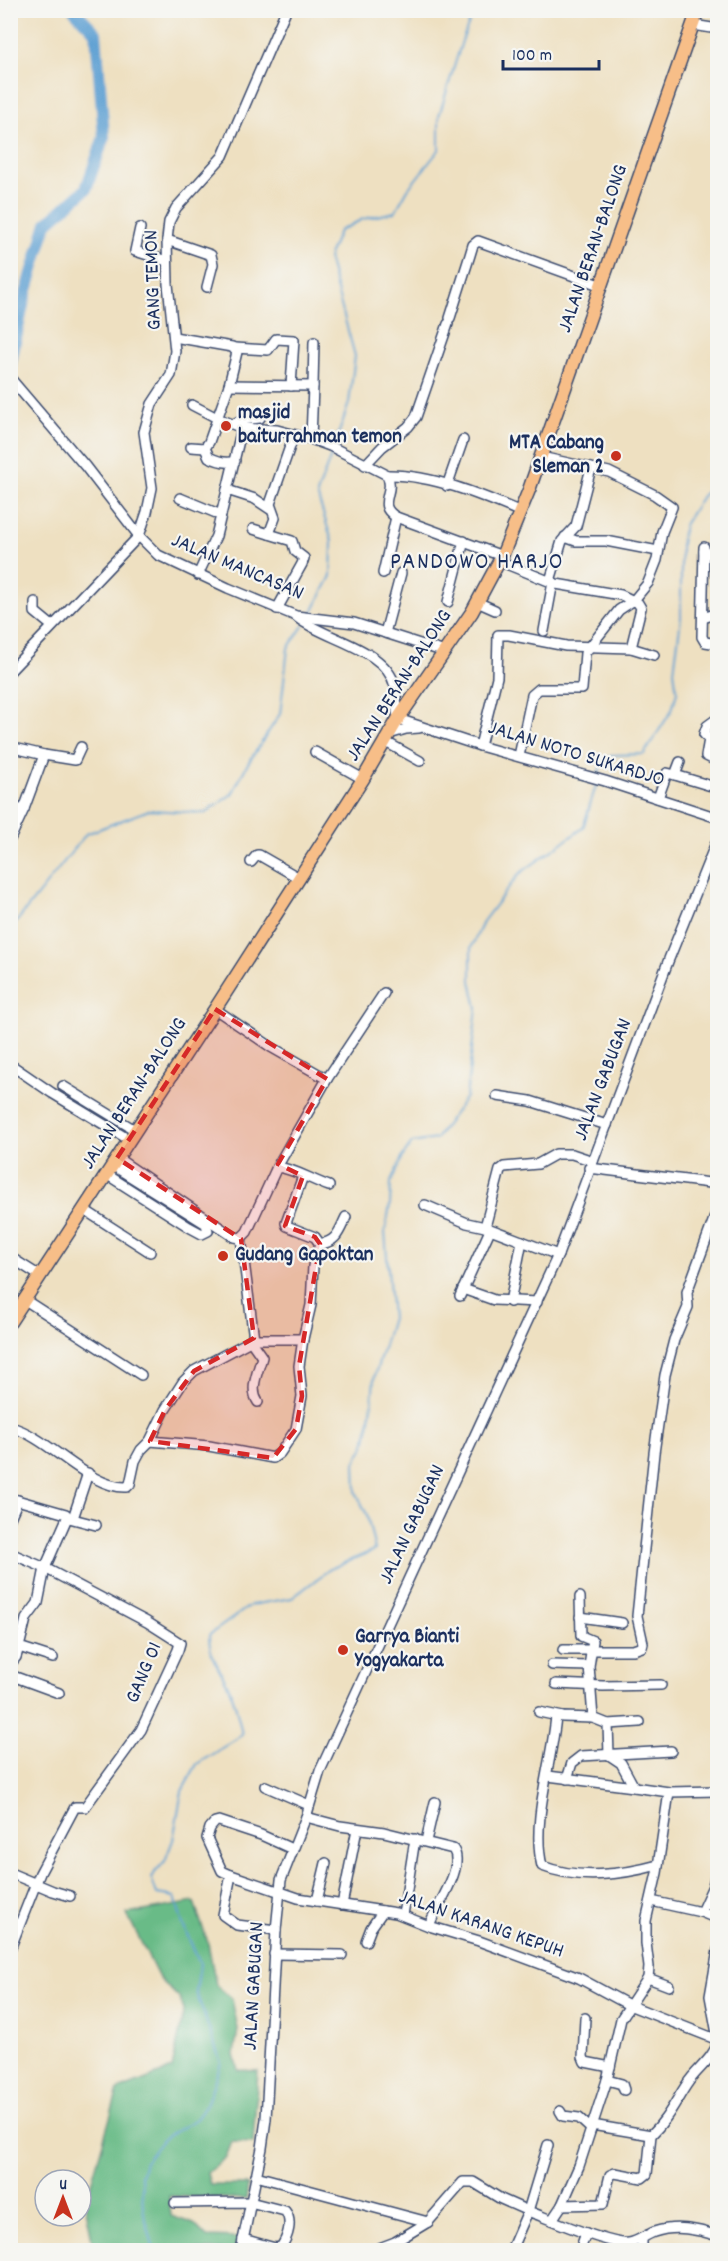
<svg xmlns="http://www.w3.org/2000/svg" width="728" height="2261" font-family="Dekko,sans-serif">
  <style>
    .forest { fill: #69bb87; stroke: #427572; stroke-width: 1.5 }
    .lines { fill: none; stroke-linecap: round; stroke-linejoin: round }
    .stream { stroke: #60a1d3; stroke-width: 2 }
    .river { stroke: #60a1d3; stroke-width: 12 }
    .minor-casing { stroke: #3b4a6d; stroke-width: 12 }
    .major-casing { stroke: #3b4a6d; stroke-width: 15 }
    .minor { stroke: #fff; stroke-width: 9 }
    .major { stroke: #f7be88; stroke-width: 12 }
    .marked { fill: #d62828; fill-opacity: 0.2; stroke: #d62828; stroke-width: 4.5; stroke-dasharray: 12 8; stroke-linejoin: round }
    .poi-dot { fill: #c8321e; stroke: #f6f6f2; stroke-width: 2 }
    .labels { text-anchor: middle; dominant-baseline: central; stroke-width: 4.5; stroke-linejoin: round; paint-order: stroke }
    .street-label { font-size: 21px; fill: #1b2f5e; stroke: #f6f6f2 }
    .poi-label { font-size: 21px; font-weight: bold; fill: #1b2f5e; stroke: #f6f6f2; text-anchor: start }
    .quarter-label { font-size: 24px; letter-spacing: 1.5px; fill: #1b2f5e; stroke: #f6f6f2 }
  </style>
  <rect width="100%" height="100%" fill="#f6f6f2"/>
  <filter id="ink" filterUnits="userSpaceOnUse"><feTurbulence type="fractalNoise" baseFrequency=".0167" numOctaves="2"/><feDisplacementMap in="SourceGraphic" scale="12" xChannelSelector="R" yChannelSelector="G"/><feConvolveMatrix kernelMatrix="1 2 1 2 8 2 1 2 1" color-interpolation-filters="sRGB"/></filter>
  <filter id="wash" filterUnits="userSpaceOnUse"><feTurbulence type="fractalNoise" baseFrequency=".008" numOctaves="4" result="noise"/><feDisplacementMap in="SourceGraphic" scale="24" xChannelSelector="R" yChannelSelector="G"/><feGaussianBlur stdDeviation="1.35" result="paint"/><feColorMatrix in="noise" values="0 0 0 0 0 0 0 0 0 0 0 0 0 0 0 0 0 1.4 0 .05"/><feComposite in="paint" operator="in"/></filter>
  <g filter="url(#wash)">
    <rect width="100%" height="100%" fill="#eee0c1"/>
    <path class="forest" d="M194,1902L208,1943L216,1985L232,1999L238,2029L234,2055L238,2070L258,2071L253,2143L232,2142L226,2157L207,2173L210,2185H248L246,2199L169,2196L171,2216L194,2224L207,2237L238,2238L234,2250H94L85,2204L118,2090L172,2069L184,2010L179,1998L159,1978L127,1914Z"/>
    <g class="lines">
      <g class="stream">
        <path d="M335,444L349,403L355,356L328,258L339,231L363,219L395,212L408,189L439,150V116L462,41L474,10"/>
        <path d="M311,614L331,576L332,541L317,494L333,450"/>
        <path d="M598,776L602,761L613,755L644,754L672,710L677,692L674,671L681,618V543L684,525L702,496L718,481"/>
        <path d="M10,930L86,834L149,810L205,813L232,794L247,765L280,714L288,648L303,626"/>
        <path d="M154,2250L143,2209L141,2175L145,2162L163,2139L196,2119L206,2105L221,2063L196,1992L200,1964L183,1925L175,1897L157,1894L151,1877L165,1861L173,1840L182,1791L197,1764L242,1735C239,1719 236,1703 229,1688C221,1668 209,1659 209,1635L251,1605L292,1598L330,1569L375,1550L367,1515L356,1492L355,1463L365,1445L371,1413L374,1379L392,1318L385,1232L390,1205L391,1182L403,1156L412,1143L436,1139L466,1097L477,1008L471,981V948L484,920L519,874L583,828L597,782"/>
      </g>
      <path class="river" d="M10,366L24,300L47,223L86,189L104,137L96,33L74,10"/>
    </g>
  </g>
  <g filter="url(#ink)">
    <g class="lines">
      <defs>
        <g id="minor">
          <path d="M693,25L718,29"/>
          <path d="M140,228L135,251L167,261"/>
          <path d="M167,240L211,255L213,264L207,287"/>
          <path d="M450,318L470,255L473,245L478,241L602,286"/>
          <path d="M174,337L232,347L237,352L229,385L209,442L205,448L191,447"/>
          <path d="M235,348L268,350L276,339L294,340L291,386"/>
          <path d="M10,378L85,466L139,536L158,555L228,588L296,616L354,623L445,652"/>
          <path d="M229,385L313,386L314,342"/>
          <path d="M192,405L217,418L242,428L216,536L198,575"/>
          <path d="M234,424L241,420L260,418"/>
          <path d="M242,428L277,430L311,439L330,446L387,475C396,493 375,504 396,517L502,556"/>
          <path d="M311,439L313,386"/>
          <path d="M205,448L209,457C217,461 226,464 235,461"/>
          <path d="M365,465L382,447L408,427L416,417L448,324"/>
          <path d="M387,475C431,474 481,495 521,512"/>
          <path d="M447,486L463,440"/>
          <path d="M227,490L255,499L270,509"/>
          <path d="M180,498L221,515"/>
          <path d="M253,529L269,534L275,518L270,504L294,435"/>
          <path d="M269,534L292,541L295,551L304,558L302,564L277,609"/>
          <path d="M565,537L576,541H606L658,551"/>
          <path d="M704,547L702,637L705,642L718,644"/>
          <path d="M704,551L718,558"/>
          <path d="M499,561L556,584L621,595L638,603L641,608L631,648"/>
          <path d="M383,573L396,517"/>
          <path d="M550,581L562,541L576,526L591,468"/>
          <path d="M35,602V612L52,626"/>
          <path d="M448,602L464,541"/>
          <path d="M477,602L495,610"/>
          <path d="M298,618C326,640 385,648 395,686C397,697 396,708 398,719L480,746L605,781L718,818"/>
          <path d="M703,618L715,614L718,610"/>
          <path d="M544,631L553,582"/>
          <path d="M385,633L401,573"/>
          <path d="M10,671L139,536L147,512L152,488L144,432L152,404L171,375L175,351L168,284L167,240L169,222L176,208L223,156L286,10"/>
          <path d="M718,718L707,726L704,734L709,739L706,756L718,762"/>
          <path d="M389,734L406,729L419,728"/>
          <path d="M384,741L420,761"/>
          <path d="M480,746L497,677L498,635H509L566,646L631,648L654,655"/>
          <path d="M10,747L44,755L75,760L81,747"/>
          <path d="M315,752L363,779"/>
          <path d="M519,756L532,695L539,689H582L585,653L619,610L634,600L648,583L657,560L662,532L672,507L655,495L609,472L541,457"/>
          <path d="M680,762L675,775L718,788"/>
          <path d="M658,798L667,773L675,775"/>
          <path d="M10,804L19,809H24L44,755"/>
          <path d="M10,839L24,809"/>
          <path d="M251,862L257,855H259L299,878"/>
          <path d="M215,1009L271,1047L327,1079L384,993"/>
          <path d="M10,1069L14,1067L52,1093L128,1139"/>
          <path d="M63,1086L135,1130"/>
          <path d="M497,1096L530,1101L607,1125"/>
          <path d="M117,1158L234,1237L241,1238"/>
          <path d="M277,1167L327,1079"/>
          <path d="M589,1168L718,1184"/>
          <path d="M106,1174L189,1227L202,1234L208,1231L206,1224L112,1165"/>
          <path d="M425,1205L467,1223L485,1227"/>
          <path d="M83,1209L150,1252"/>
          <path d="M241,1238L247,1232L277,1167C295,1169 311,1180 329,1186"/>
          <path d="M241,1238L254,1339"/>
          <path d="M320,1244C337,1242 339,1231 346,1217"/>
          <path d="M558,1255L485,1227L500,1170L504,1167L538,1164L556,1154H572L593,1161"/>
          <path d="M10,1257L40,1276"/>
          <path d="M463,1289L494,1300L537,1302"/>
          <path d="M460,1296L490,1230"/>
          <path d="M25,1300L141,1375"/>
          <path d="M510,1302L522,1241"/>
          <path d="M250,1340L262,1357C258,1372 249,1389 258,1402"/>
          <path d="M10,1427C48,1436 89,1489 127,1487L130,1484L135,1461L141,1450L150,1441L165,1410L183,1382L194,1371L254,1339H303L311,1305L313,1266L320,1244L315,1237L287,1226L286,1223L303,1176"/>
          <path d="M150,1441L209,1446L273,1458L280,1453L296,1429L302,1396L299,1366L303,1339"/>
          <path d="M10,1498L66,1514L67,1518L45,1568L38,1603L26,1619L19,1647L53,1658"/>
          <path d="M10,1518L18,1500"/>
          <path d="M69,1518L96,1525"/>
          <path d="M73,1518L88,1473"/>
          <path d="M10,1553L45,1568L147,1622L180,1643L178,1650L141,1730L85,1807H75L40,1873L10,1949"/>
          <path d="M580,1617L622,1623"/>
          <path d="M563,1650H633L642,1647L643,1643L637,1616L654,1453L665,1375L674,1340L688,1307L687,1292L718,1208"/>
          <path d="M10,1664L16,1657L19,1647"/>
          <path d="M552,1665L589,1666"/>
          <path d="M10,1675L59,1693"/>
          <path d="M556,1684L603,1686L661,1685"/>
          <path d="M539,1712L563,1717L593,1718"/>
          <path d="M556,1716C552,1763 531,1821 542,1866C577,1880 622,1875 658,1865"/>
          <path d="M608,1724L640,1722"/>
          <path d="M548,1776L634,1787"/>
          <path d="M567,1779L572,1763L581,1756L671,1751"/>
          <path d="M265,1786L309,1805"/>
          <path d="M669,1792L718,1791"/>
          <path d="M306,1817L340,1826L384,1832L453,1849C466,1867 435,1908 429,1926"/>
          <path d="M426,1841L435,1802"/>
          <path d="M292,1849L261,1835L219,1821L215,1822L210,1828L207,1838L222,1871L231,1875L298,1898L396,1913L429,1926L479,1941L579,1978L629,2005L718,2040"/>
          <path d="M10,1873L53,1891L70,1896"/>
          <path d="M231,1875L223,1915L237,1925L276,1930"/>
          <path d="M317,1901L326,1863"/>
          <path d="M651,1901L701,1912L713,1886L718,1865"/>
          <path d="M342,1905L357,1829"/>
          <path d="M701,1912L718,1919"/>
          <path d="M403,1915L415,1839"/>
          <path d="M366,1941L371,1928L383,1911"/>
          <path d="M718,1950L710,1996L718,2039"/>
          <path d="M274,1954L342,1955"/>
          <path d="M648,1978L669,1986"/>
          <path d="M585,2018L583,2057L585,2062L610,2067"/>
          <path d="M607,2080L622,2084L624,2090"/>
          <path d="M560,2111L563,2116L579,2118L591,2129"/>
          <path d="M592,2125L651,2135"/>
          <path d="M256,2176L428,2222"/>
          <path d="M175,2203L250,2202L285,2211C293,2221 288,2237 281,2247L275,2248L243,2239"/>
          <path d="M562,2205L603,2204L610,2175L615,2173L642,2178L647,2174L651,2135C667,2120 675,2102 687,2084C697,2068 712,2061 718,2042"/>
          <path d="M552,2220L562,2205L579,2166L607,2080L621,2019L648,1978L649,1967L646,1943V1921L657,1873L669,1792L634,1787L621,1763L609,1755L608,1724L593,1718L589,1666L593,1641L581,1636L580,1597"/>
          <path d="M642,2238V2250"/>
          <path d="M241,2250L262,2148L266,2119L276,1930L281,1880L306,1817L320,1771L558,1255L669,959L718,838"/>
          <path d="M374,2250L395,2242L428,2222L463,2182H473L501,2199L528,2211L548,2145"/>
          <path d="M511,2250L528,2211C547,2218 611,2246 629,2243C637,2242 646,2235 654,2232C676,2225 696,2229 718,2236"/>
          <path d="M580,2250L586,2233"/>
        </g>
        <path id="major" d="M10,1322L215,1009L363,779L398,719L472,612L502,556L529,490L698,10"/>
      </defs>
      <use href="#minor" class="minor-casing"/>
      <use href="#major" class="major-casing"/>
      <use href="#minor" class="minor"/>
      <use href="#major" class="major"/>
    </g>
  </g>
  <path class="marked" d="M215,1009L327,1079L278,1164L303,1176L285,1226L315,1237L320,1244L299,1366L302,1396L296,1429L273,1458L150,1441L165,1410L194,1371L254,1338L241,1239L117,1158Z"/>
  <g class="poi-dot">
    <circle cx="226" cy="426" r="6"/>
    <circle cx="616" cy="456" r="6"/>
    <circle cx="223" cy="1256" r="6"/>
    <circle cx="343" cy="1650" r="6"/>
  </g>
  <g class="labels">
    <g class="street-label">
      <text transform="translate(594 249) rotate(-71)">JALAN BERAN-BALONG</text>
      <text transform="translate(154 280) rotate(-92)">GANG TEMON</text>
      <text transform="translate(237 568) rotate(23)">JALAN MANCASAN</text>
      <text transform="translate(400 686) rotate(-57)">JALAN BERAN-BALONG</text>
      <text transform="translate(576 755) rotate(17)">JALAN NOTO SUKARDJO</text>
      <text transform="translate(604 1080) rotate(-69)">JALAN GABUGAN</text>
      <text transform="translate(135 1094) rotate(-57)">JALAN BERAN-BALONG</text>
      <text transform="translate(413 1525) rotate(-65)">JALAN GABUGAN</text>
      <text transform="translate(145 1673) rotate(-67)">GANG 01</text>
      <text transform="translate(481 1925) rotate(19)">JALAN KARANG KEPUH</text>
      <text transform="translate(255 1986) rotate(-87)">JALAN GABUGAN</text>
    </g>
    <g class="poi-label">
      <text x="238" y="414">masjid<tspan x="238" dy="24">baiturrahman temon</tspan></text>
      <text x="604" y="444" text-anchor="end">MTA Cabang<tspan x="604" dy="24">Sleman 2</tspan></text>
      <text x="235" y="1256">Gudang Gapoktan</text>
      <text x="355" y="1638">Garrya Bianti<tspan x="355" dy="24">Yogyakarta</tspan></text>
    </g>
    <g class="quarter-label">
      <text x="477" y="563">PANDOWO HARJO</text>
    </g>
  </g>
  <rect width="728" height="2261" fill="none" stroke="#f6f6f2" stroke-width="36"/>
  <g transform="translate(63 2198)"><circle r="28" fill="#f6f6f2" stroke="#9ea6b7" stroke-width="1.5"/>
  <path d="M0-4.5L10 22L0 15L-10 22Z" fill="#c8321e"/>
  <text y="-9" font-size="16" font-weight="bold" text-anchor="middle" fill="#1b2f5e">U</text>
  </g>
  <path d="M503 60v9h96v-9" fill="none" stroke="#1b2f5e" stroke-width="3"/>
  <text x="512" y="60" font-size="18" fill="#1b2f5e" stroke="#f6f6f2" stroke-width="4.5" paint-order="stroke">100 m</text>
</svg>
